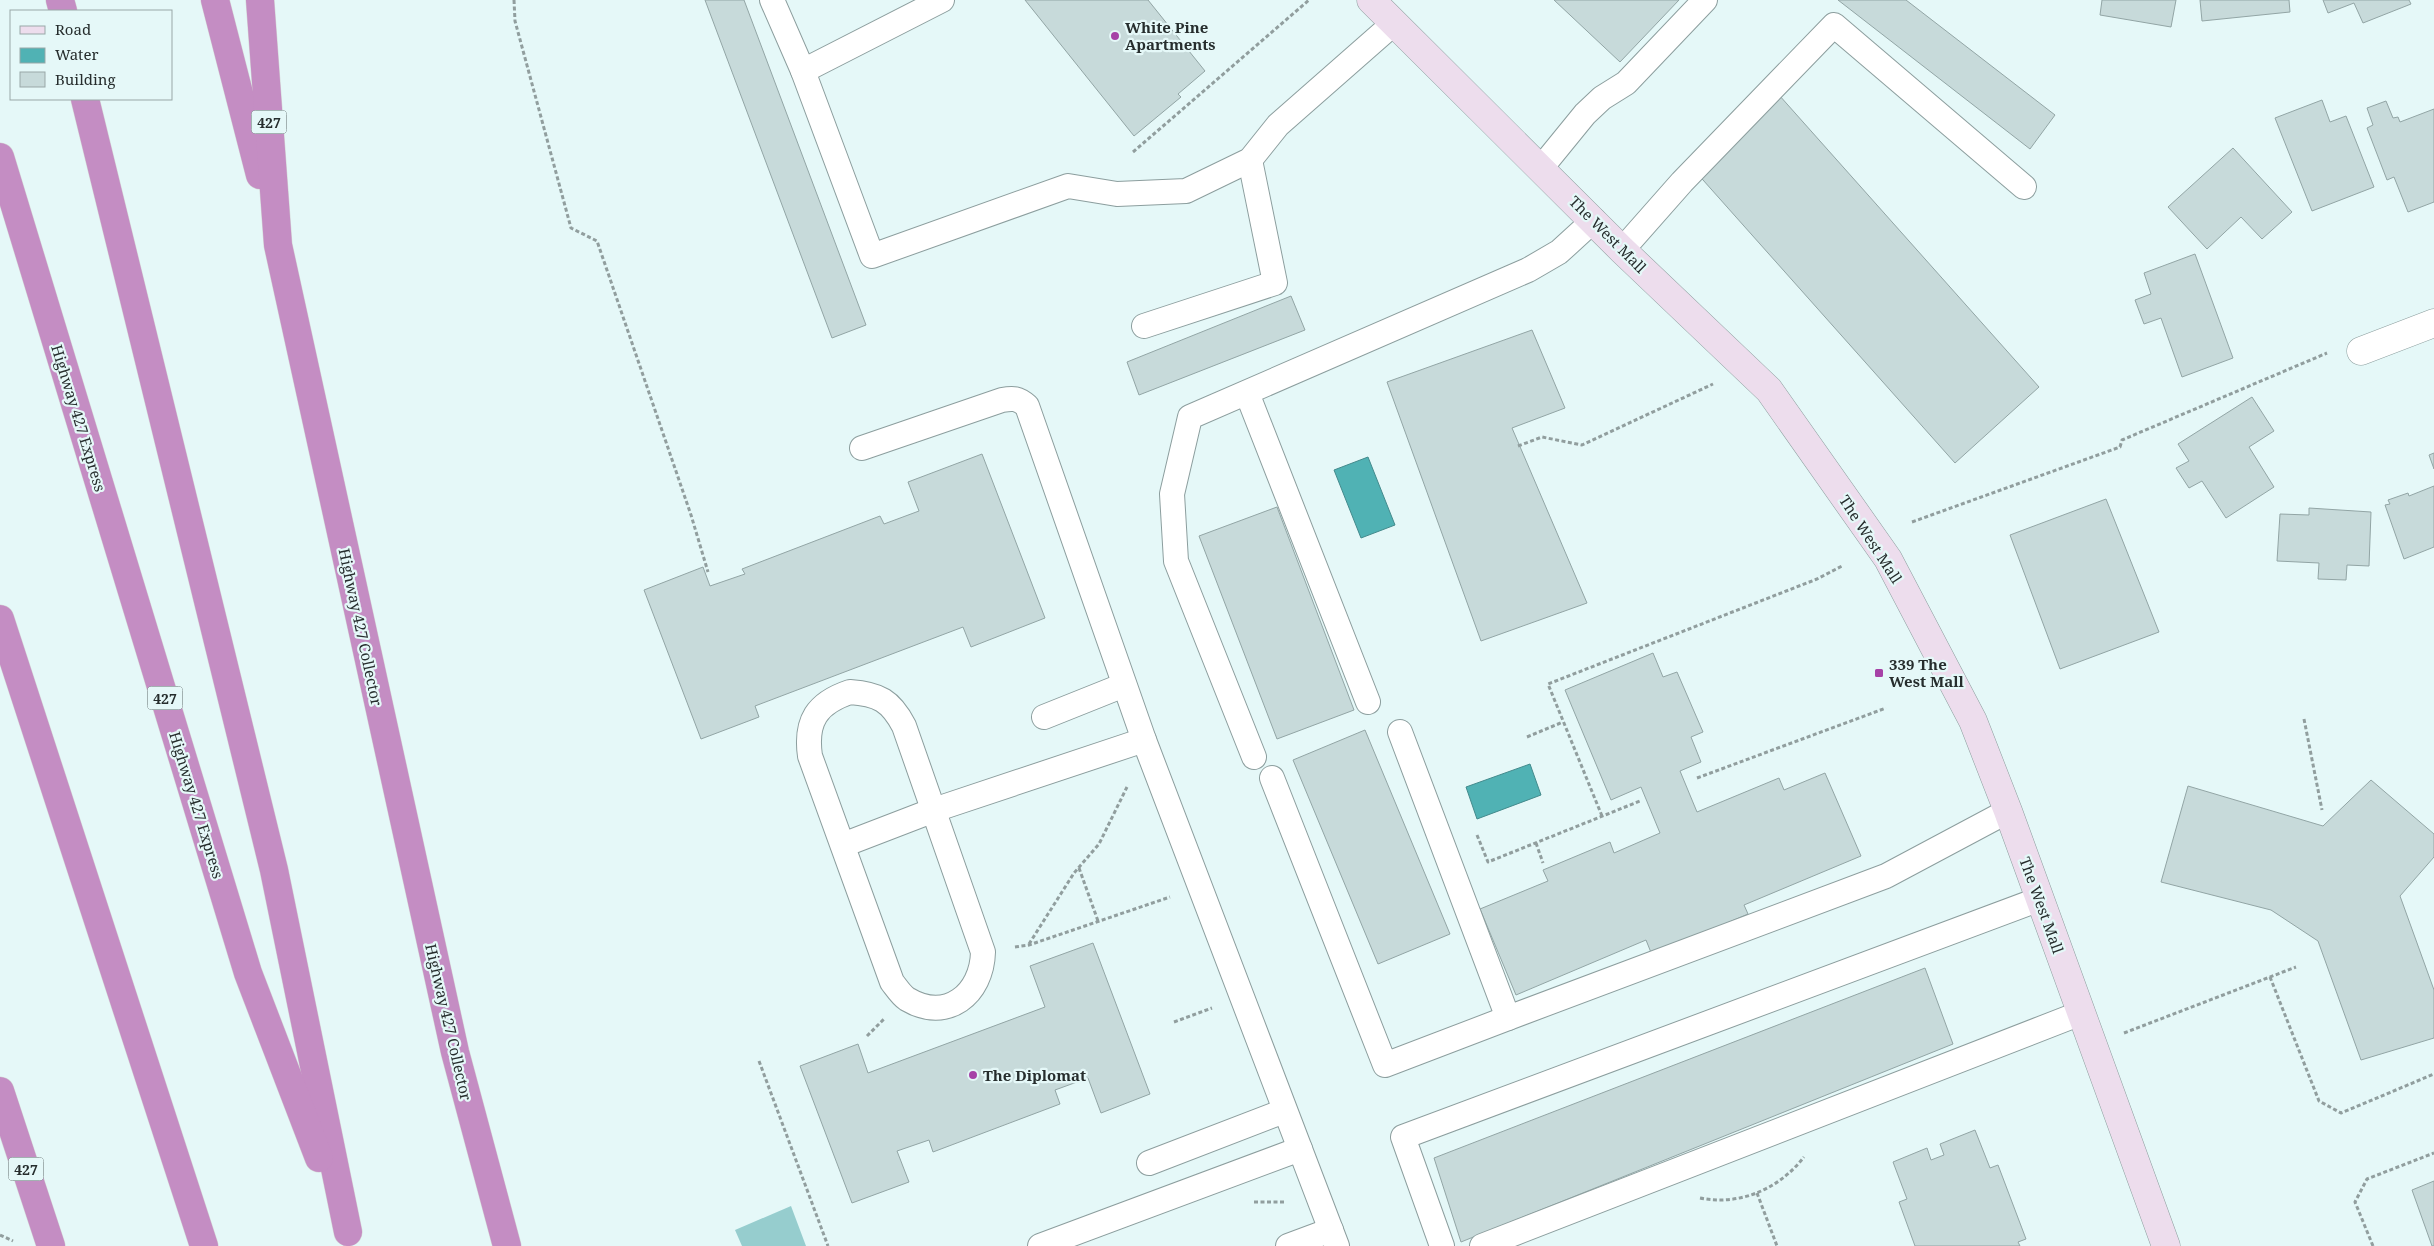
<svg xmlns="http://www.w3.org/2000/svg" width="2434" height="1246" font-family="'Noto Serif',serif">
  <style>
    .green { fill: #96cdce }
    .water { fill: #50b2b4; stroke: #438a8c }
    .building { fill: #c7dada; stroke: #92a5a5 }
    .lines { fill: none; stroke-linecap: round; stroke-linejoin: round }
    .service-casing { stroke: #8c9e9e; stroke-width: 26 }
    .minor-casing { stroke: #8c9e9e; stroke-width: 29 }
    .secondary-casing { stroke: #8c9e9e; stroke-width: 29 }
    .motorway-casing { stroke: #d4d5d5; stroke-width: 29 }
    .path { stroke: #919e9e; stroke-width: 3; stroke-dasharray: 4 2.5; stroke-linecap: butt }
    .service { stroke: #fff; stroke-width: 24 }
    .minor { stroke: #fff; stroke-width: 28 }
    .secondary { stroke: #eddded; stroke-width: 28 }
    .motorway { stroke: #c48dc3; stroke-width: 28 }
    .poi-dot { fill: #a642a7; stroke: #e5f8f8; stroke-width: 2 }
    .labels { text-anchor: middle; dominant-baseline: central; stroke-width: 4.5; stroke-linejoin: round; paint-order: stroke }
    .shield { fill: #e5f8f8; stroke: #5f6a6a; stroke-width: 1 }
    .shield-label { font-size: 14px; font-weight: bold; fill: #262d2d }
    .poi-label { font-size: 15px; font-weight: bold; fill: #262d2d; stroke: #e5f8f8; text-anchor: start }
    .street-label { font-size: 15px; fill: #262d2d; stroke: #e5f8f8 }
  </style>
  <rect width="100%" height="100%" fill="#e5f8f8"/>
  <path class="green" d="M791,1206L806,1246H742L735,1230Z"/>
  <g class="water">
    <path d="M1368,457L1395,525L1361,538L1334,470Z"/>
    <path d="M1530,764L1541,795L1477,819L1466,787Z"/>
  </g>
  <g class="building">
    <path d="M705,0H744L866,325L832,338Z"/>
    <path d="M1025,0H1148L1205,71L1178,94L1181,97L1134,136Z"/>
    <path d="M1554,0H1679L1620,62Z"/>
    <path d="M1838,0H1906L2055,115L2030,149Z"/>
    <path d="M2102,0H2176L2171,27L2100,15Z"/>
    <path d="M2200,0H2289L2290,12L2202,21Z"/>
    <path d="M2323,0H2409L2411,4L2363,23L2354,3L2328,13Z"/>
    <path d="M1779,95L2039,387L1955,463L1695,171Z"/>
    <path d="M2322,100L2330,122L2346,116L2374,187L2312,211L2275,118Z"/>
    <path d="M2386,101L2393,118L2398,117L2400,122L2434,109V202L2408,212L2394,177L2387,180L2367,128L2373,125L2367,108Z"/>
    <path d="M2233,148L2292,212L2262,239L2241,217L2207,249L2168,207Z"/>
    <path d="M2195,254L2233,358L2182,377L2161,318L2144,324L2135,300L2151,294L2144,273Z"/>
    <path d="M1291,296L1305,330L1139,395L1127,362Z"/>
    <path d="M1532,330L1565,408L1512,428L1587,603L1481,641L1387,382Z"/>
    <path d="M2252,397L2274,431L2249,447L2274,487L2226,518L2202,481L2189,488L2176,468L2189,461L2178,444Z"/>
    <path d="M2434,453V469L2429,455Z"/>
    <path d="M982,454L1045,618L971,647L963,627L755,706L759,717L701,739L644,590L703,567L710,586L745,574L742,569L880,516L884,524L919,511L908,482Z"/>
    <path d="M2434,486V547L2404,559L2385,505L2390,504L2388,500L2408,493L2409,496Z"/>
    <path d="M2106,499L2159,632L2060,669L2010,535Z"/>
    <path d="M1277,507L1354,710L1277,739L1199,536Z"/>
    <path d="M2309,508L2371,512L2369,566L2347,565L2346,580L2318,579L2319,563L2277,561L2280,514L2309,515Z"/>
    <path d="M1653,653L1663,677L1677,672L1703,732L1691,737L1701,762L1680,771L1697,812L1779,778L1784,790L1825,773L1861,856L1744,905L1748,914L1652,955L1646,940L1516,995L1480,909L1548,881L1543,870L1610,842L1614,853L1660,833L1641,787L1611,800L1565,690Z"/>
    <path d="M1365,730L1450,934L1378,964L1293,760Z"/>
    <path d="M2371,780L2434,834V857L2400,896L2434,990V1038L2361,1060L2318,941L2271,910L2161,882L2188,786L2323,826Z"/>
    <path d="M1093,943L1150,1094L1101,1113L1088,1078L1055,1090L1060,1104L933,1152L929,1140L897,1151L909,1182L852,1203L800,1066L858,1044L868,1073L1045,1007L1030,966Z"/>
    <path d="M1925,968L1953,1044L1461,1242L1434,1158Z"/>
    <path d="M1975,1130L1990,1168L1998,1165L2026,1239L2018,1242L2020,1246H1915L1899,1202L1907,1199L1893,1162L1927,1148L1931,1160L1944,1155L1940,1144Z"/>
    <path d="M2434,1181V1246H2432L2412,1190Z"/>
  </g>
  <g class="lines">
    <defs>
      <g id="service">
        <path d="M772,0L803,71L872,256L1068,186L1117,194L1186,191L1250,160L1278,125L1393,24"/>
        <path d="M803,71L942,0"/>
        <path d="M1541,168L1585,114L1602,98L1626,83L1705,0"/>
        <path d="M1622,250L1682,182L1834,25L2024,187"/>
        <path d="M1144,326L1275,283L1250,160"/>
        <path d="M1247,393L1368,702"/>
        <path d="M862,448L1002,400C1013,398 1018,398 1027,406L1144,740L1337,1246"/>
        <path d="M850,692C879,694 891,701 904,726L983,952C982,994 947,1023 907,999C901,995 896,987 892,982L810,756C805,721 817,703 850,692Z"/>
        <path d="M1044,717L1124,685"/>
        <path d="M1400,732L1508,1018L1886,876L2008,811"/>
        <path d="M1254,757L1176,561L1172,494L1190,417L1528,270L1559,252L1594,220"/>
        <path d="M1272,778L1385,1065L1508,1018"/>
        <path d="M843,845L934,810L1144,740"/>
        <path d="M1149,1163L1284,1111"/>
        <path d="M1040,1246L1300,1149"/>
        <path d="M1288,1246L1331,1230"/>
        <path d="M1442,1246L1403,1137L2040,899"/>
        <path d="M1482,1246L2081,1013"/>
      </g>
      <path id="minor" d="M2361,351L2434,323"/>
      <path id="secondary" d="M1371,0L1622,250L1769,390L1888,559L1973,721L2008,811L2166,1246"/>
      <g id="motorway">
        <path d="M60,0L63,11"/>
        <path d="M215,0L260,175"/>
        <path d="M260,0L278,245L455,1052L507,1246"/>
        <path d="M85,99L274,870L348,1232"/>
        <path d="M0,157L248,973L319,1158"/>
        <path d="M0,619L204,1246"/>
        <path d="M0,1091L51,1246"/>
      </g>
    </defs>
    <use href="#service" class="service-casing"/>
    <use href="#minor" class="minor-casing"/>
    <use href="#secondary" class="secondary-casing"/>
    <use href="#motorway" class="motorway-casing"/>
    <g class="path">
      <path d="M514,0L515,21L571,228L597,241L691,515L708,572"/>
      <path d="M1133,152L1309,0"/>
      <path d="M1518,446L1542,437L1582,445L1713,384"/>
      <path d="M1912,522L2120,447L2122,440L2327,353"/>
      <path d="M2304,719L2322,810"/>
      <path d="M1527,737L1563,722"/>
      <path d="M1697,778L1886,708"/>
      <path d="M1602,816L1548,684L1817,579L1842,566"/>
      <path d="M1477,835L1488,862L1640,801"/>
      <path d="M1536,843L1543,863"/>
      <path d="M1079,868L1098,921"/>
      <path d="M1029,944L1074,873L1099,844L1127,787"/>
      <path d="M1015,947L1029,945L1170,897"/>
      <path d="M2270,977L2319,1101L2341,1113L2434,1074"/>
      <path d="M1174,1022L1212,1008"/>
      <path d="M2124,1033L2296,967"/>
      <path d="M867,1036L884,1019"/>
      <path d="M759,1061L828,1246"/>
      <path d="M1757,1193L1777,1246"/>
      <path d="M1700,1198C1740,1206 1779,1189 1804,1157"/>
      <path d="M1254,1202H1285"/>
      <path d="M0,1235L13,1241"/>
      <path d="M2373,1246L2355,1202L2367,1179L2434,1153"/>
    </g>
    <use href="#service" class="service"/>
    <use href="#minor" class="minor"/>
    <use href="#secondary" class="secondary"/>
    <use href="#motorway" class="motorway"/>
  </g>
  <g class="poi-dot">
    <circle cx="1115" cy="36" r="5"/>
    <rect x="1874" y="668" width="10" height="10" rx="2.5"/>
    <circle cx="973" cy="1075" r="5"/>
  </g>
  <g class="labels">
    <g class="shield">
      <rect x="251.5" y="110.5" width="35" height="23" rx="4"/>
      <rect x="147.5" y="686.5" width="35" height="23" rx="4"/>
      <rect x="8.5" y="1157.5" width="35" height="23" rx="4"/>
    </g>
    <g class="shield-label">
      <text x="269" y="122">427</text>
      <text x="165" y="698">427</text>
      <text x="26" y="1169">427</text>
    </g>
    <g class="poi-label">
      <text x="1125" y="27">White Pine<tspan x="1125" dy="17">Apartments</tspan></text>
      <text x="1889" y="664">339 The<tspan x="1889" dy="17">West Mall</tspan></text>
      <text x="983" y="1075">The Diplomat</text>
    </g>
    <g class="street-label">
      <text transform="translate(1608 234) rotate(45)">The West Mall</text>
      <text transform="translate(79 418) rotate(73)">Highway 427 Express</text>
      <text transform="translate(1871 539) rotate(57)">The West Mall</text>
      <text transform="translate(361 627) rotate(78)">Highway 427 Collector</text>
      <text transform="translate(197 805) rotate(73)">Highway 427 Express</text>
      <text transform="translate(2042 905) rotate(70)">The West Mall</text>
      <text transform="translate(449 1022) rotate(77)">Highway 427 Collector</text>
    </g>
  </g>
  <rect x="10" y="10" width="162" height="90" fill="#e5f8f8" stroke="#99a7a7"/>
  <rect x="20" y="26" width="25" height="8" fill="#eddded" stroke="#99a7a7"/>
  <text x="55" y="35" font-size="15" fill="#262d2d">Road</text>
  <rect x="20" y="48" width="25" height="15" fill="#50b2b4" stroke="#99a7a7"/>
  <text x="55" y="60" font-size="15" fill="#262d2d">Water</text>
  <rect x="20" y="72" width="25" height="15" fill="#c7dada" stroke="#99a7a7"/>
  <text x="55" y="85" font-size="15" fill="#262d2d">Building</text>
</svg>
